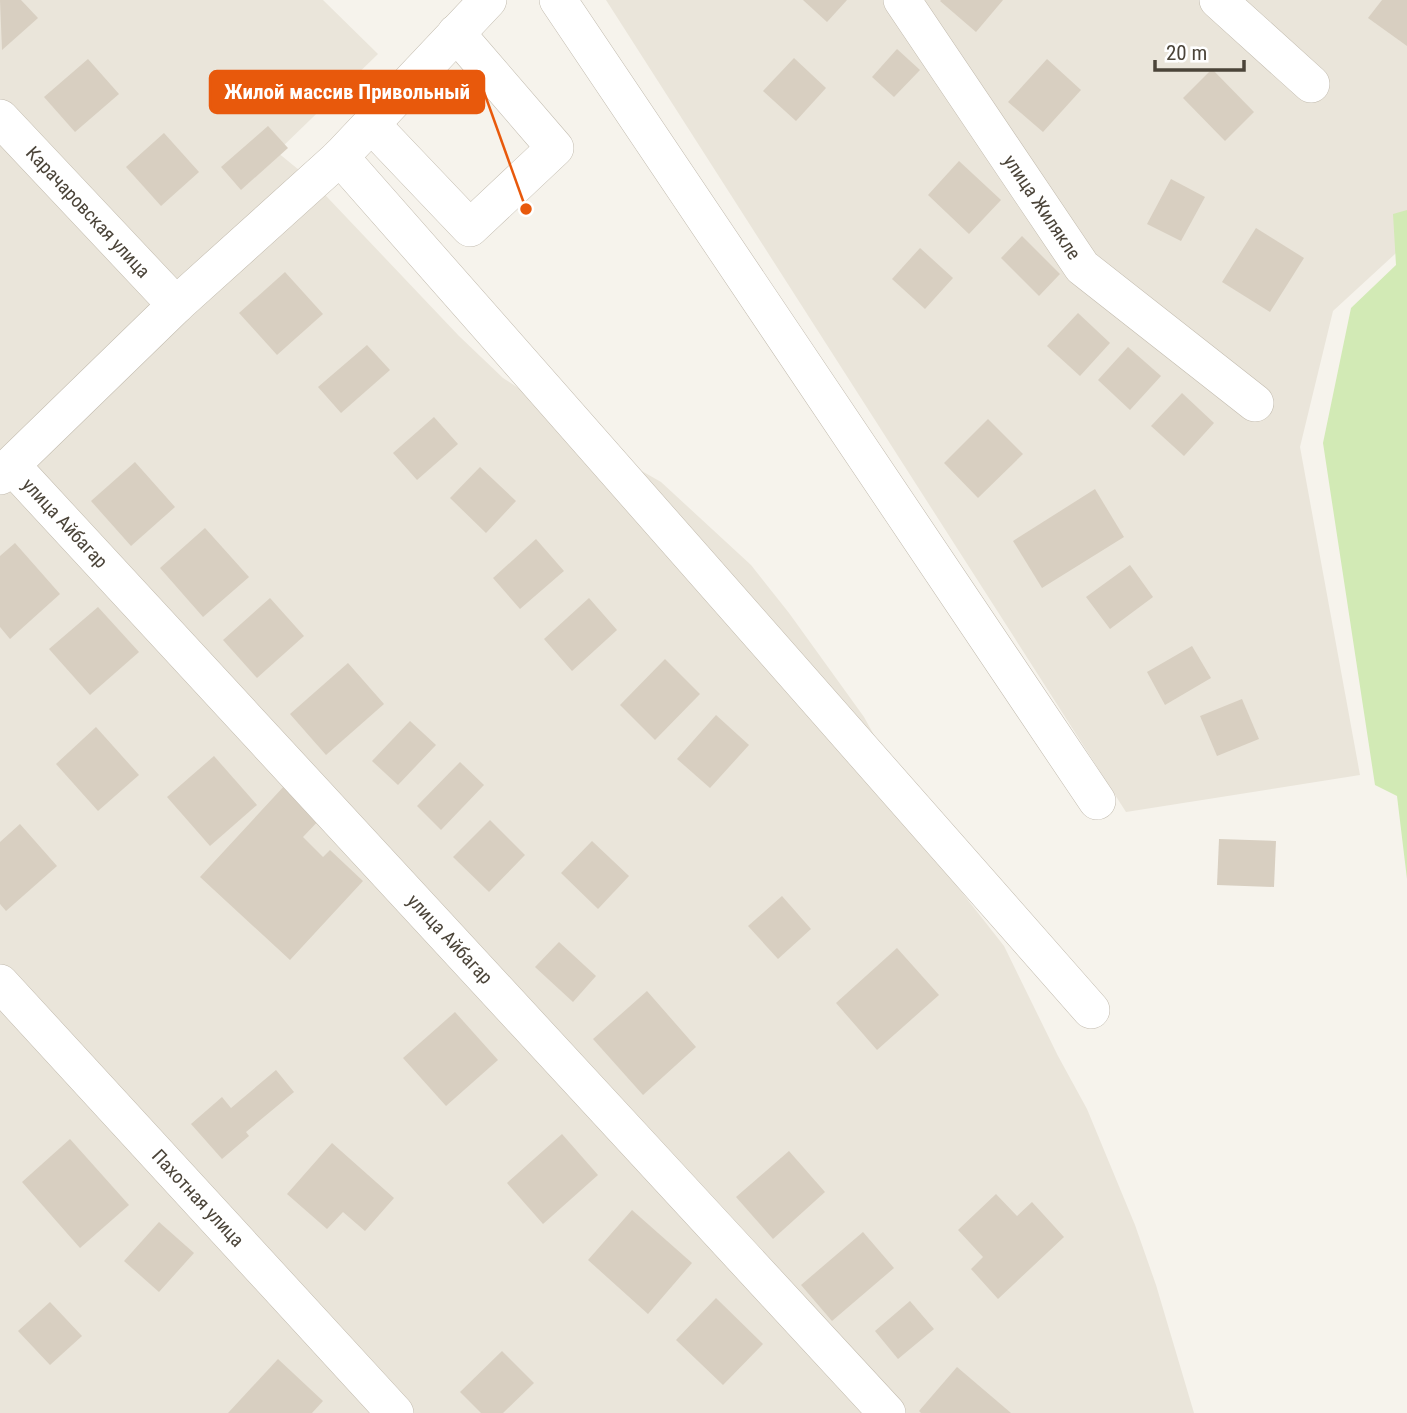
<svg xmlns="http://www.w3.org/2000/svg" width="1407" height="1413" font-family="'Roboto Condensed',sans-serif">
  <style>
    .residential { fill: #eae5da }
    .green { fill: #d2eab5 }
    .building { fill: #d8cfc1 }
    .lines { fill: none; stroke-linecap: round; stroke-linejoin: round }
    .minor-casing { stroke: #c2bbae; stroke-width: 38 }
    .minor { stroke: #fff; stroke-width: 37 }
    .labels { text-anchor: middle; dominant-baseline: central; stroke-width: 5; stroke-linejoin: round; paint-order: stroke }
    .street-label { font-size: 19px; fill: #4b4439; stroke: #fff }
    .leader { fill: none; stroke: #e8590c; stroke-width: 2.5 }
    .callout-dot { fill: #e8590c; stroke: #fff; stroke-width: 2.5 }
    .callout { fill: #e8590c; stroke: #e8590c; stroke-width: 2.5 }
    .callout-label { font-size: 21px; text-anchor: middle; font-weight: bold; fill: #fff }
  </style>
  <rect width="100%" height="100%" fill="#f6f3ec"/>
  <g class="residential">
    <path d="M0,0H323L378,54L277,152L310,179L459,336L503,378L554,411L605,450L661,482L751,565L789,613L864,717L894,771L927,848L1004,946L1058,1056L1087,1109L1135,1225L1156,1285L1194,1413H0Z"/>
    <path d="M606,0H1407V243L1333,311L1300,447L1360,775L1126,812Z"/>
  </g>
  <path class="green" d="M1407,210V879L1397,796L1375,785L1323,443L1351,308L1396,265L1393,214Z"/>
  <g class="building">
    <path d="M0,0H21L38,18L2,50Z"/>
    <path d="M803,0H847L827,22Z"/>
    <path d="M941,0H1003L976,32L940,1Z"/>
    <path d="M1382,0H1407V46L1368,18Z"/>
    <path d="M897,49L920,70L894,97L872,77Z"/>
    <path d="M794,58L826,88L796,121L763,91Z"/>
    <path d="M88,59L119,94L75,132L44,97Z"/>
    <path d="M1047,59L1081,90L1043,132L1008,102Z"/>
    <path d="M1212,69L1254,112L1225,141L1183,98Z"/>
    <path d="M268,126L288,148L241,190L221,167Z"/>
    <path d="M164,133L199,172L161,206L126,167Z"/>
    <path d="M959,161L1001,200L969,234L928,195Z"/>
    <path d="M1171,179L1205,197L1181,241L1147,224Z"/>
    <path d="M1256,228L1304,258L1270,312L1222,282Z"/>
    <path d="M1022,236L1060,274L1039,296L1001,258Z"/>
    <path d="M920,248L953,278L925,309L892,279Z"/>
    <path d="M285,272L323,314L277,355L239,313Z"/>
    <path d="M1078,313L1110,343L1080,376L1047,346Z"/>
    <path d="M367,345L390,370L341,413L318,387Z"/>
    <path d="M1128,347L1161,376L1130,410L1098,380Z"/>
    <path d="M1182,393L1214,423L1184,456L1151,426Z"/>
    <path d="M434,417L458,444L417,480L393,453Z"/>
    <path d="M988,419L1023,454L978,498L944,463Z"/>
    <path d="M135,462L175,507L131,546L91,501Z"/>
    <path d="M480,467L516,501L486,533L450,498Z"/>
    <path d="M1095,489L1124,537L1042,588L1013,541Z"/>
    <path d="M205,528L249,577L203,617L160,568Z"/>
    <path d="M536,539L564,571L520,609L493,578Z"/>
    <path d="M15,543L60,594L10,639L0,627V556Z"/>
    <path d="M1130,565L1153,597L1110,629L1086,597Z"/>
    <path d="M270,598L304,636L257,678L223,640Z"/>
    <path d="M589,598L617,630L572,671L544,639Z"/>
    <path d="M98,607L139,652L90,695L49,649Z"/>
    <path d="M1192,646L1211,678L1165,705L1147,672Z"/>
    <path d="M665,659L700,694L655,740L620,705Z"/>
    <path d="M348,663L384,704L326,755L290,714Z"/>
    <path d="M1242,699L1259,739L1217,756L1200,716Z"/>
    <path d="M716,715L749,745L710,788L677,759Z"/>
    <path d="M410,721L436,745L398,785L372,761Z"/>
    <path d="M96,727L139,775L98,811L56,764Z"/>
    <path d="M214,756L257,805L210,846L167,797Z"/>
    <path d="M460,762L484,785L441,830L417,806Z"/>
    <path d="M286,784L322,817L303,837L323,857L330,850L363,881L290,960L200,877Z"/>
    <path d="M490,820L525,855L489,892L453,857Z"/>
    <path d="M20,824L57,866L6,911L0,904V842Z"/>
    <path d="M1219,839L1276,841L1274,887L1217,885Z"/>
    <path d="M592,841L629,876L598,909L561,873Z"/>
    <path d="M782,896L811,929L778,959L748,926Z"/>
    <path d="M559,942L596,976L573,1002L535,967Z"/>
    <path d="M897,948L939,995L877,1050L836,1003Z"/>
    <path d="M647,991L696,1047L643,1095L593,1039Z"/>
    <path d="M455,1012L498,1060L446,1106L403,1058Z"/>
    <path d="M276,1070L294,1092L246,1132L249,1136L222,1159L191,1124L222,1097L231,1108Z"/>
    <path d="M562,1134L598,1175L543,1224L507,1183Z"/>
    <path d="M70,1139L129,1205L80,1248L22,1182Z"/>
    <path d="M332,1143L394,1198L365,1231L343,1212L327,1229L287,1194Z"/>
    <path d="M789,1151L825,1192L773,1239L736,1197Z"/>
    <path d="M996,1194L1017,1216L1032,1202L1064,1237L998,1299L971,1269L983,1257L958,1230Z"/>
    <path d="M632,1210L692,1263L648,1314L588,1260Z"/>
    <path d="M159,1222L194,1253L159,1292L124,1261Z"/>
    <path d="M863,1232L894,1268L832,1321L801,1285Z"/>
    <path d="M716,1298L763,1344L723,1385L676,1340Z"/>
    <path d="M910,1301L934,1329L898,1359L875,1331Z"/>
    <path d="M50,1302L82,1336L50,1365L18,1331Z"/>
    <path d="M502,1351L534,1383L503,1413H481L460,1392Z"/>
    <path d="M278,1359L323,1401L312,1413H228Z"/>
    <path d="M957,1367L1011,1413H921L919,1411Z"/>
  </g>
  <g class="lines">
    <defs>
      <g id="minor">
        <path d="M558,0L1097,801"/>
        <path d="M902,0L1082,267L1255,403"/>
        <path d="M1218,0L1311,84"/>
        <path d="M0,118L176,305"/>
        <path d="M371,124L470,228L555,148L456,33"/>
        <path d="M340,157L1091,1010"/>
        <path d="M12,466L887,1413"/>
        <path d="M0,476L176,305L340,157L488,0"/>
        <path d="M0,983L395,1413"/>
      </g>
    </defs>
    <use href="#minor" class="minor-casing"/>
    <use href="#minor" class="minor"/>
  </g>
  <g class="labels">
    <g class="street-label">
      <text transform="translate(1042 207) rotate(56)">улица Жилякле</text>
      <text transform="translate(88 212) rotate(47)">Карачаровская улица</text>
      <text transform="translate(65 523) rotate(47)">улица Айбагар</text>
      <text transform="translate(450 939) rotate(47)">улица Айбагар</text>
      <text transform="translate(198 1198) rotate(47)">Пахотная улица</text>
    </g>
  </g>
  <path class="leader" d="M526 209L484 92"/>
  <circle class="callout-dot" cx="526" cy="209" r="7"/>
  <rect class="callout" x="210" y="71" width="274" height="42" rx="7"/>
  <g class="callout-label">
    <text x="347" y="99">Жилой массив Привольный</text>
  </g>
  <path d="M1155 60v10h89v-10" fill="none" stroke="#4b4439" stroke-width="3.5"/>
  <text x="1166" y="60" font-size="21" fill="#4b4439" stroke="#ffffff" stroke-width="5" paint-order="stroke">20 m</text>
</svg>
